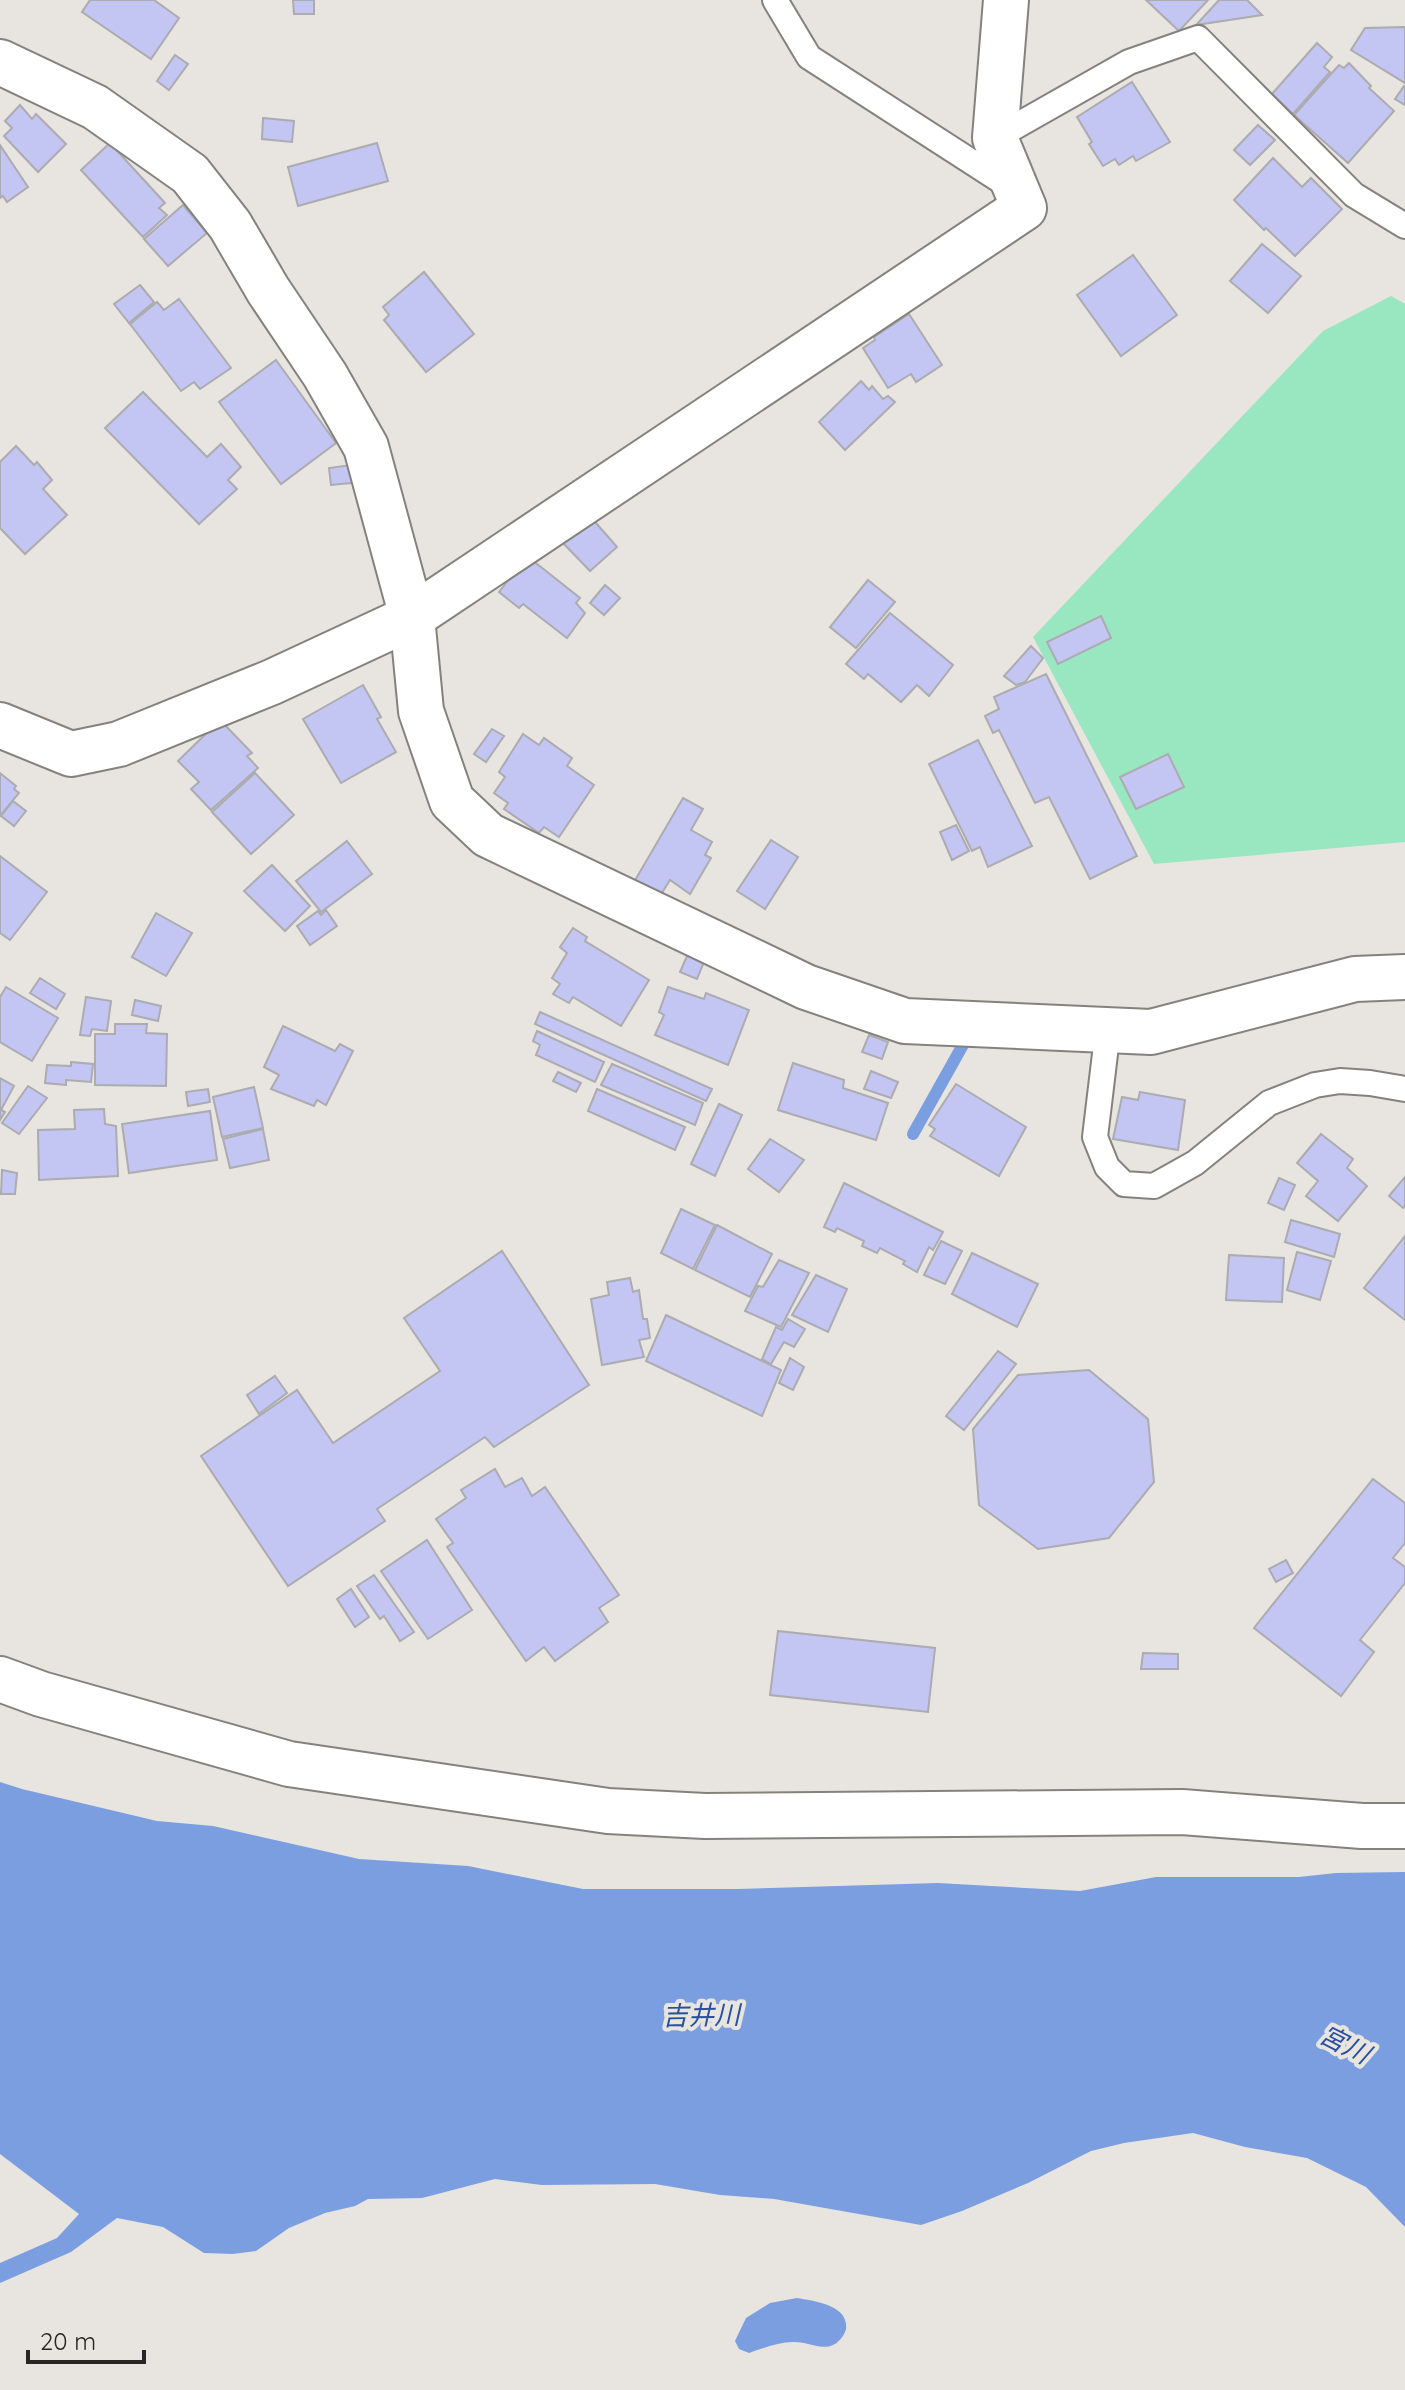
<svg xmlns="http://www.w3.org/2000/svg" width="1405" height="2390" font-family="Quicksand,'Noto Sans JP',sans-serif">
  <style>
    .green { fill: #98e7c1 }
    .water { fill: #7b9ee1 }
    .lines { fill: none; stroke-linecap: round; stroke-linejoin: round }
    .stream { stroke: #7b9ee1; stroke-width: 12 }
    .building { fill: #c3c6f3; stroke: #ababb0; stroke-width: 2 }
    .service-casing { stroke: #85827e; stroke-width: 28 }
    .minor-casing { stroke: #85827e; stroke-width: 48 }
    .service { stroke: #fff; stroke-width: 24 }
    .minor { stroke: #fff; stroke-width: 44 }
    .labels { text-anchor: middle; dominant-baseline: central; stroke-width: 8; stroke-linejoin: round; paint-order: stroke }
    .water-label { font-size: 26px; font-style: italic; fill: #29509f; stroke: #e8e4df }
  </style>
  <rect width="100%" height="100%" fill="#e8e4df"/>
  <path class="green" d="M1391,296L1405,304V842L1154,864L1033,637L1323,331Z"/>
  <g class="water">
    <path d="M0,1782L22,1789L157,1821L213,1826L359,1859L468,1866L583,1889H738L938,1883L1080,1891L1156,1877H1299L1336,1873L1405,1872V2227L1366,2187L1307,2158L1245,2147L1193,2133L1124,2143L1091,2151L1028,2183L962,2211L921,2225L774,2199L720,2195L655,2184L542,2185L495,2179L422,2198L368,2199L355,2206L325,2213L289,2228L256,2251L233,2254L204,2253L163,2227L117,2218L71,2252L0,2283V2263L57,2238L79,2214L0,2154Z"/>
    <path d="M797,2298C814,2301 849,2305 846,2329C845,2334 840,2341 835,2344C825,2350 815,2345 804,2343C785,2339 767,2347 749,2353L739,2349L735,2341L746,2318L770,2303Z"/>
  </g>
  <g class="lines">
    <path class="stream" d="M913,1134L964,1043"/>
  </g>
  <g class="building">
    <path d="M90,0H154L179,18L151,59L82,12Z"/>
    <path d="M293,0H314V14H294Z"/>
    <path d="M1146,0H1208L1179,31Z"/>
    <path d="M1219,0H1247L1262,15L1196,25Z"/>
    <path d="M1405,27V83L1351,50L1365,28Z"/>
    <path d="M1317,43L1332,57L1324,67L1330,72L1293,114L1272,94Z"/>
    <path d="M175,55L188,64L169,90L157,81Z"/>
    <path d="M1349,63L1371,86L1369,88L1394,111L1348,163L1294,115L1339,65L1344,68Z"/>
    <path d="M1132,82L1170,142L1136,161L1133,156L1119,165L1115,159L1103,166L1089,144L1092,142L1077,117Z"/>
    <path d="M1404,86L1405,87V105L1395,99Z"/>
    <path d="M20,105L32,119L36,114L66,144L38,172L4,136L12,128L5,121Z"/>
    <path d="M263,118L294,121L292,142L262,139Z"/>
    <path d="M1258,125L1275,140L1250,165L1234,150Z"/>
    <path d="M110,143L165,203L159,208L167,215L143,237L81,170Z"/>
    <path d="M377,143L388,181L298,206L288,167Z"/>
    <path d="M0,145L28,187L7,202L3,196L0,198Z"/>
    <path d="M1273,158L1302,187L1311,178L1342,209L1295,256L1266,228L1264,230L1234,200Z"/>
    <path d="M183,205L207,233L168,266L144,239Z"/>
    <path d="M1262,244L1301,276L1268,313L1230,281Z"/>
    <path d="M1133,255L1177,315L1121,356L1077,295Z"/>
    <path d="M424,272L474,334L426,372L384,320L389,315L383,307Z"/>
    <path d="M140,285L154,302L129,323L114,304Z"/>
    <path d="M179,299L231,368L200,389L194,382L181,391L130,324L157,302L164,310Z"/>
    <path d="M909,314L942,365L916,382L911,374L888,388L863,348L875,340L874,337Z"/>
    <path d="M276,360L336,443L281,484L219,402Z"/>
    <path d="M861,381L869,390L872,386L883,399L888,396L895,402L845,450L819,422Z"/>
    <path d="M143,392L207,457L221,444L241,467L228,480L237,489L199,524L105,428Z"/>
    <path d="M16,446L34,465L37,462L52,480L43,489L67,515L25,554L0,528V462Z"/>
    <path d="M358,464L361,482L331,485L329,468Z"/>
    <path d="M589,515L617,547L590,571L562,542Z"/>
    <path d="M527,556L580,598L576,603L585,613L567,638L523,604L519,608L499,592Z"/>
    <path d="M868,580L895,602L856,648L830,627Z"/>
    <path d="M605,585L620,598L604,615L590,603Z"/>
    <path d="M890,613L953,665L929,696L917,685L901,702L868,674L864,679L846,664Z"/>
    <path d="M1101,616L1111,638L1058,664L1047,642Z"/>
    <path d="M1031,646L1043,658L1025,682L1016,685L1004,676Z"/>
    <path d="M1046,674L1137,856L1090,879L1049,797L1035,803L999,730L993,733L985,716L999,709L994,697Z"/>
    <path d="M363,685L381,717L377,719L396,752L341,783L303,719Z"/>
    <path d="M220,720L252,753L247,756L258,768L211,810L191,789L199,782L178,761Z"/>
    <path d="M492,729L504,736L486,762L474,754Z"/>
    <path d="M523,734L539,745L544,738L572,758L567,766L594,785L559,837L544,827L539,833L504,809L508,803L494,793L505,777L499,772Z"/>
    <path d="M978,740L1032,846L988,867L980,847L972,851L929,764Z"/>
    <path d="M1168,754L1184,787L1136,809L1120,777Z"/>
    <path d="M0,773L16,786L14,789L19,793L0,816Z"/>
    <path d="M255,773L294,815L251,854L212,812Z"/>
    <path d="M683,798L703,809L691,830L712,842L705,855L711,858L690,894L670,880L660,896L634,882Z"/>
    <path d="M13,801L26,811L14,826L1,816Z"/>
    <path d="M956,825L969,851L952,860L940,832Z"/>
    <path d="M771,840L798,857L765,909L737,891Z"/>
    <path d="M347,841L372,874L321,912L296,881Z"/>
    <path d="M0,856L47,892L10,940L0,933Z"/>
    <path d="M272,865L310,906L285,931L244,891Z"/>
    <path d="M326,910L337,926L310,945L297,926L318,911L321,915Z"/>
    <path d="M156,913L192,933L166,976L132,957Z"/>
    <path d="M573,928L587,937L585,941L649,980L621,1026L573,997L569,1003L553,994L560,984L552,978L567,953L560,947Z"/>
    <path d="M691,947L707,954L697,979L680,972Z"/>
    <path d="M40,978L65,994L56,1009L30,993Z"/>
    <path d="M6,987L58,1018L32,1061L0,1042V997Z"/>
    <path d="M668,987L704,999L706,993L749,1010L728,1065L655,1035L664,1015L659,1012Z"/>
    <path d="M86,997L111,1001L107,1031L92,1029L90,1036L80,1035Z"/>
    <path d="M135,1000L161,1006L158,1021L132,1015Z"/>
    <path d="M540,1012L712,1089L706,1101L535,1024Z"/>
    <path d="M115,1024H147L146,1033L167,1034L166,1086L95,1085V1034H115Z"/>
    <path d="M283,1026L335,1051L340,1044L353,1051L326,1105L317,1100L314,1106L271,1089L279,1075L264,1067Z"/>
    <path d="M537,1031L604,1062L595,1082L536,1055L540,1045L533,1041Z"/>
    <path d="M869,1035L888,1042L882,1059L862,1052Z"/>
    <path d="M71,1062L93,1064L91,1082L66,1080V1085L45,1083L47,1065L71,1066Z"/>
    <path d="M793,1063L844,1080L843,1088L888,1103L876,1140L778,1110Z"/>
    <path d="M612,1064L703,1103L695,1125L601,1085Z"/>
    <path d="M871,1071L898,1082L891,1098L864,1089Z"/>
    <path d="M558,1072L581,1083L576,1092L553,1081Z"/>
    <path d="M0,1078L14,1086L1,1110L5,1112L0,1120Z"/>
    <path d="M956,1084L1026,1127L999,1176L930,1136L935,1129L929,1125Z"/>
    <path d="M28,1086L47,1098L19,1134L2,1123Z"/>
    <path d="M254,1087L263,1128L222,1137L213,1097Z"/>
    <path d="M208,1089L210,1102L188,1106L186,1092Z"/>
    <path d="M597,1089L685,1127L675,1150L588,1111Z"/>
    <path d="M1140,1092L1185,1100L1178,1150L1113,1139L1122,1097L1138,1100Z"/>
    <path d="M719,1104L742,1115L715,1176L691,1164Z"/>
    <path d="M104,1109L105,1124L116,1126L118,1176L39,1180L38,1130L75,1129L74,1110Z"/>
    <path d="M210,1111L217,1160L129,1173L122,1124Z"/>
    <path d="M263,1129L269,1160L230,1168L223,1139Z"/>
    <path d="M1321,1134L1353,1159L1347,1168L1367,1186L1338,1221L1306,1196L1318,1181L1297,1163Z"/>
    <path d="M770,1139L804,1160L779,1192L748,1169Z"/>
    <path d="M2,1170L17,1173L15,1194H1Z"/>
    <path d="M1405,1177V1206L1403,1208L1389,1196Z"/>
    <path d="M1279,1178L1295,1185L1284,1210L1268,1203Z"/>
    <path d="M844,1183L943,1232L933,1250L929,1247L917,1272L903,1264L905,1261L880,1248L877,1253L862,1246L864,1241L837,1228L835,1232L824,1227Z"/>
    <path d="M681,1209L715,1225L693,1269L661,1253Z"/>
    <path d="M1291,1220L1340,1234L1334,1257L1285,1242Z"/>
    <path d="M717,1225L772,1254L750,1297L695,1270Z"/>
    <path d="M1405,1236V1320L1364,1288Z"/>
    <path d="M941,1241L962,1251L945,1284L924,1275Z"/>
    <path d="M502,1251L589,1385L494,1447L485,1437L377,1509L385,1521L288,1586L201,1456L297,1390L333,1443L440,1371L404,1318Z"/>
    <path d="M1297,1252L1331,1261L1320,1300L1287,1290Z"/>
    <path d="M972,1253L1038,1284L1017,1327L952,1294Z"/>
    <path d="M1229,1255L1284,1258L1282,1302L1226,1300Z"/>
    <path d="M779,1260L809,1273L781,1327L745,1311L758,1286L763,1287Z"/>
    <path d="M816,1275L847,1289L828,1332L792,1315Z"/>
    <path d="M630,1278L633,1292L639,1290L643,1319H647L650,1338L639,1340L644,1357L602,1365L591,1299L609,1295L607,1282Z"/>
    <path d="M666,1315L781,1370L762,1416L646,1361Z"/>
    <path d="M788,1319L805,1329L794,1347L784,1342L771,1364L762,1359L776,1327L782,1330Z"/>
    <path d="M998,1351L1016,1364L964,1430L946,1416Z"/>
    <path d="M790,1358L804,1367L793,1390L779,1383Z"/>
    <path d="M1089,1370L1148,1419L1154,1482L1109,1538L1038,1549L979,1505L973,1429L1018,1375Z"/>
    <path d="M275,1376L287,1393L259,1414L247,1395Z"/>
    <path d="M495,1469L505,1487L522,1478L532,1496L545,1487L619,1595L599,1608L608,1622L555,1661L544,1647L526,1661L447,1547L453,1543L436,1519L466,1498L461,1490Z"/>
    <path d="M1373,1479L1405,1503V1543L1393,1558L1405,1567V1583L1360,1640L1374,1652L1341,1696L1254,1628Z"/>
    <path d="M427,1540L472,1610L428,1639L381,1571Z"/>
    <path d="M1286,1560L1293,1573L1276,1582L1269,1569Z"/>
    <path d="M374,1575L414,1632L400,1641L384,1616L380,1619L357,1586Z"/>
    <path d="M351,1589L369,1617L355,1627L337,1599Z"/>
    <path d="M778,1631L935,1648L928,1712L770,1695Z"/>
    <path d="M1143,1653L1178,1654V1669H1141Z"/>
  </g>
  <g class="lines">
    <defs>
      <g id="service">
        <path d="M775,0L809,57L1012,188"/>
        <path d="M995,138L1129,62L1198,38L1354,195L1405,226"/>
        <path d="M1108,1029L1095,1137L1107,1167L1124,1184L1154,1186L1195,1163L1269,1103L1315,1085L1340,1081L1370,1083L1405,1089"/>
      </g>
      <g id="minor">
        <path d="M0,62L95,107L190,174L230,225L268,290L325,375L366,447L412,617L421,711L452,801L488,835L806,987L905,1021L1151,1032L1355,979L1405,977"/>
        <path d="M0,725L71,754L119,744L272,682L412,617L1024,208L995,138L1006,0"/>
        <path d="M0,1679L41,1694L289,1764L608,1811L705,1816L1182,1812L1362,1826H1405"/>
      </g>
    </defs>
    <use href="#service" class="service-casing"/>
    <use href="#minor" class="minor-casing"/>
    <use href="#service" class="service"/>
    <use href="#minor" class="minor"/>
  </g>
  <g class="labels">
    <g class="water-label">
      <text transform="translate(701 2015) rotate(-1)">吉井川</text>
      <text transform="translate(1345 2044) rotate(27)">宮川</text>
    </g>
  </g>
  <path d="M28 2350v12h116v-12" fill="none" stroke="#272624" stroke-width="4"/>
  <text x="40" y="2350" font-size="24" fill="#272624" stroke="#e8e4df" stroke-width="6" paint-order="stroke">20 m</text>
</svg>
